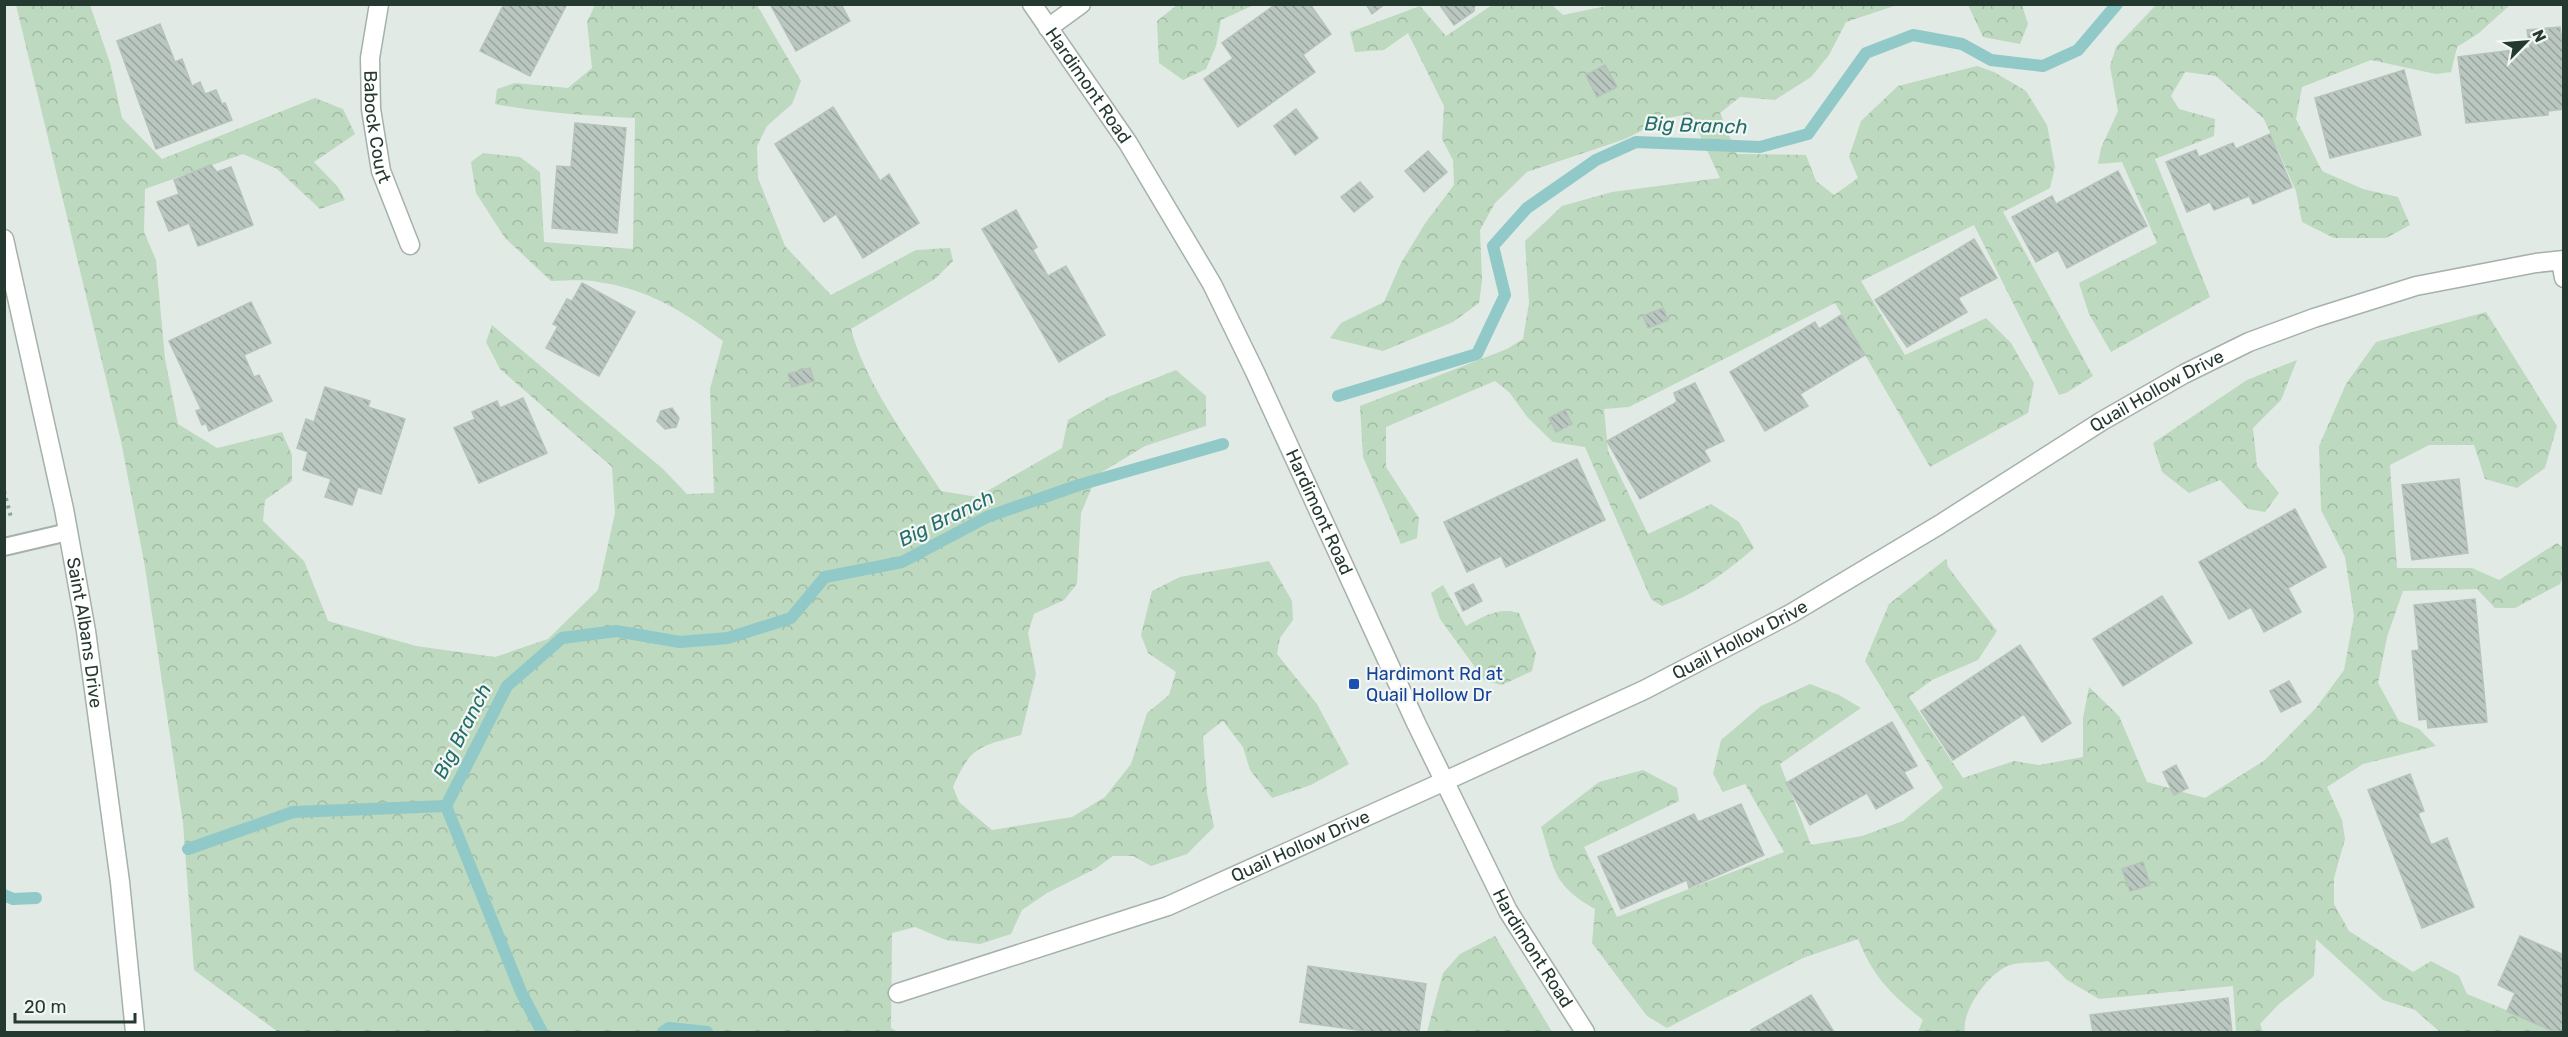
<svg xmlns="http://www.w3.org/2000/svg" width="2568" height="1037" font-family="Rubik,sans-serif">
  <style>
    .forest { fill: url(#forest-crowns) }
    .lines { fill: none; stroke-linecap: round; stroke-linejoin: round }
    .stream { stroke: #90c9c7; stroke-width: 12 }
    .building { fill: url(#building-back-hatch); stroke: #b5c3ba; stroke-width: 1.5 }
    .service-casing { stroke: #a5b1ab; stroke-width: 20 }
    .minor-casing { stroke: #a5b1ab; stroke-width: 21 }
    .tertiary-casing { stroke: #a5b1ab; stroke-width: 21 }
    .path { stroke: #86aa98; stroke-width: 4; stroke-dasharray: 3 4.5; stroke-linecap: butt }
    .service { stroke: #fff; stroke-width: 16 }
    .minor { stroke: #fff; stroke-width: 18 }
    .tertiary { stroke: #fff; stroke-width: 18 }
    .transit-dot { fill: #1a4fb4; stroke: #f2f7f3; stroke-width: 2 }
    .labels { text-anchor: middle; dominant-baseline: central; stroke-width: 4.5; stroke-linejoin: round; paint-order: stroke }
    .street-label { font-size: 18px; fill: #24392f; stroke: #f2f7f3 }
    .transit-label { font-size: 18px; fill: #164399; stroke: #f2f7f3; text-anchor: start }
    .water-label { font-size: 20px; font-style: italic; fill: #256e6c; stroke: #f2f7f3 }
  </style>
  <defs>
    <pattern id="forest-crowns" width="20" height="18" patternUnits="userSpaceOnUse" patternTransform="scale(1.5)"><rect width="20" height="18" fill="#bdd9bf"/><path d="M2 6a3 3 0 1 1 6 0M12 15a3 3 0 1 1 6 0" fill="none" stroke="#a2bba4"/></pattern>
    <pattern id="building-back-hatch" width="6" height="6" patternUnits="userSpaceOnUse" patternTransform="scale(1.5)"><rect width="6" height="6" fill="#bac7c0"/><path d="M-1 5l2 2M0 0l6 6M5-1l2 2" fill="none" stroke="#97a39c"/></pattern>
  </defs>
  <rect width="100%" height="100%" fill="#e2eae5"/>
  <g class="forest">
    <path d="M1616,4L1897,5L1846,22L1829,55L1811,77L1775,100L1740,97L1720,113L1737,154L1806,155L1816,181L1834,195L1858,178L1849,157L1861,121L1898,86L1977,66L1994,72L2026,91L2047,125L2055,167L2050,188L2003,212L2093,376L2066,393L2059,395L1974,225L1861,281L1905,355L1986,318L2011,343L2034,383L2028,413L1930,467L1835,303L1629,407L1604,409L1608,451L1648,534L1711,504L1739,522L1754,548C1724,574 1699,592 1662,606L1651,599L1585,447L1553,442L1528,418L1509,392L1495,381L1386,427V467L1419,518L1417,538L1401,544L1363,457L1360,406L1507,349L1523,339L1529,303L1525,241L1562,206L1612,192L1720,178L1690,114L1667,118L1625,139L1527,172L1495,203L1480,230L1482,281L1479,303L1453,322L1383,351L1330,338L1341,323L1384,302L1401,263L1426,222L1454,185L1453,160L1442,139L1444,106L1408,33L1384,50L1355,52L1350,32L1420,6L1446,36L1492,5H1552L1563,15Z"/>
    <path d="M16,5H90L110,63L122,118L162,159L315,98L343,109L355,134L314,162L338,187L345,200L320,209L277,169L243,154L145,189L144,232L156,260L165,359L178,424L217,448L282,432L292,455V481L265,500L263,521L304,561L328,621L416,646L495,657L548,639L598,590L615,513L612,467L500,369L486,342L492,325L663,469L687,494L714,493L710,389L723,341C683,311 648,289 598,282C583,279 566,281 551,281L505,238L476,193L471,162L483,153L520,157L540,172L544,242L633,249L635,118C588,116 542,113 495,104L497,89L515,83L568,88L592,68L587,22L595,5H757L801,81L792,104L767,126L757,146L758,178L785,246L831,295L916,250L950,248L953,261L935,279L851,329C865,383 910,443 941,491L977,497L1062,448L1068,420L1108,397L1176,370L1206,396V426L1145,446L1097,475L1081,513L1077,584L1064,600L1034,614L1028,633L1036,674L1021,735C980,747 971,745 953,787L959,802L992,830L1072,817L1105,797L1131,764L1147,713L1169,695L1176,672L1148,653L1141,635L1152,591L1180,577L1269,561L1292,601L1293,620L1280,638L1277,654L1317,704L1349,764L1311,785L1272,798L1250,770L1243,747L1223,721L1203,736L1207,793L1214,827L1187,854L1151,866L1133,856H1113L1095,869L1047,893L1022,910L1011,934L980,944L946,940L915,927L892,933L891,1028L898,1032H278L194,970L183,823L145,567L121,441Z"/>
    <path d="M1177,5V4L1254,5L1221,20L1216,46L1206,69L1183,80L1159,63L1157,21Z"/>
    <path d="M1968,5H2022L2028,24L2020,44L1983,37Z"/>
    <path d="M2156,5L2157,4L2510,5L2479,33L2457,47L2451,72L2436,74L2371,60L2302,87L2296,119L2322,171L2363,189L2398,197L2410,225L2386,238H2334L2302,222L2296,191L2264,119L2216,76L2185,72L2171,96L2179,109L2215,119L2214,136L2155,159L2210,297L2111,352L2089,314L2079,283L2157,243L2122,162L2098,164L2101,148L2118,111L2110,66L2116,47Z"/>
    <path d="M2486,312L2557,426L2545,468L2517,488L2485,479L2474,445H2429L2390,465L2397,568H2472L2499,580L2557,543L2563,548V577L2560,584L2515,608H2495L2477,589L2403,591L2387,637L2378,683L2399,721L2419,729L2436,746L2363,764L2327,787L2342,820L2345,839L2334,878V904L2349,931L2413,972L2431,961L2459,976L2467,994L2560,1032H2440L2415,1010L2383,1000L2316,939L2314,976L2279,1004L2260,1024L2263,1032H2236L2233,986L2099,999L2067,980L2048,961C2037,963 2021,962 2010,965C1989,972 1961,1011 1965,1032H1918L1923,1020C1891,994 1874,978 1858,939L1803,958L1667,1028L1647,1016L1592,943L1595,909C1553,885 1555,871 1541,827L1599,782L1643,770L1677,788L1679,801L1584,847L1617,917L1784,852L1745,784L1723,792L1713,774L1721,740L1761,706L1810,684L1839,695L1861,708L1780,764L1811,845L1862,836L1903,821L1943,788L1865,661L1889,604L1946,559L1948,567L1997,631L1978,660L1932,680L1909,697L1963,778L2014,761L2039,765L2083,757V718L2089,687L2119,716L2147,782L2205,798L2265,760L2316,708L2344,670L2354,616L2345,557L2321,510L2319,446L2346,384L2376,342Z"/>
    <path d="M2297,360L2281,400L2253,428L2257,466L2279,493L2265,512L2248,509L2220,480L2189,493L2162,472L2153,443L2247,380Z"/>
    <path d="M1443,585L1466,626C1485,616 1498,607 1519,613L1536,653L1532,671L1502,685L1485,681L1440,619L1431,593Z"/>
    <path d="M1495,936L1552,1032H1427L1443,973L1460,954Z"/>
  </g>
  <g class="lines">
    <g class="stream">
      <path d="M1338,396L1477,354L1505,295L1493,246L1527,208L1596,160L1636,142L1760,147L1808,134L1866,53L1913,35L1962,44L1991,60L2043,66L2078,50L2117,4"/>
      <path d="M446,806L507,686L562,638L616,631L680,642L728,638L791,618L825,577L902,562L987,517L1079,485L1223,444"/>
      <path d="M446,806L521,992L542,1032"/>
      <path d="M188,849L293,812L446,806"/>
      <path d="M4,895L13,899L36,898"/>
      <path d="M663,1032L669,1028L707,1032"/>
    </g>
  </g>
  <g class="building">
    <path d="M504,4H567L530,76L480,51Z"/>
    <path d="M770,4H841L850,21L796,51Z"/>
    <path d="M1276,4H1310L1331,34L1303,55L1315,72L1238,127L1204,79L1233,58L1222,43Z"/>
    <path d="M1366,4H1385L1372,14Z"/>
    <path d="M1439,4H1475L1474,11L1454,25Z"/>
    <path d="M160,24L175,62L182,59L192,86L200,82L205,94L216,90L222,104L225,103L232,120L156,149L117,41Z"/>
    <path d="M2560,27L2564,56V109L2548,111V115L2466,123L2458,57L2530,48L2527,30Z"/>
    <path d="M1605,65L1617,87L1597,97L1586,75Z"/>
    <path d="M2404,70L2421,135L2330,158L2315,98Z"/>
    <path d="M833,107L880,181L889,174L919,223L863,258L836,214L824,222L775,144Z"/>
    <path d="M1296,109L1318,138L1295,155L1274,126Z"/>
    <path d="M575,123L626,128L617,233L552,228L557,166L571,167Z"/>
    <path d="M2270,134L2292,187L2253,204L2249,196L2214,210L2210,202L2187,212L2166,162L2196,150L2199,157L2233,143L2236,149Z"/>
    <path d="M1428,151L1447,172L1424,192L1405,171Z"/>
    <path d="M211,165L217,172L231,167L253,225L198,246L189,223L169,231L157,202L179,194L174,180Z"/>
    <path d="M2118,171L2147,226L2067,268L2058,250L2036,262L2012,217L2052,196L2056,204Z"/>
    <path d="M1360,182L1373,197L1354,212L1341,197Z"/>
    <path d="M1016,210L1037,247L1033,250L1048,276L1066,266L1105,335L1059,362L982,229Z"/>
    <path d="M1974,239L1997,278L1958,298L1967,312L1907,347L1875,300Z"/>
    <path d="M582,283L635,312L599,376L546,348L558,326L553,324L567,299L572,301Z"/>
    <path d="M251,302L271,343L244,355L254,377L259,375L272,401L209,431L206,423L202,425L196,411L201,409L169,341Z"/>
    <path d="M1663,308L1668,320L1648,328L1643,316Z"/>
    <path d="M1841,315L1865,355L1800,394L1808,406L1765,431L1730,372L1815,322L1819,329Z"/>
    <path d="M810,368L814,381L792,387L788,374Z"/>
    <path d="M1695,383L1724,441L1704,450L1710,461L1640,499L1607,441L1677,402L1674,393Z"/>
    <path d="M325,387L370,401L368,407L405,419L381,494L358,487L352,505L325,497L331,479L303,470L308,452L297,448L306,419L314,422Z"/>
    <path d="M523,398L547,453L479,483L454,428L475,419L472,412L497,401L500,408Z"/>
    <path d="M672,408L679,418L676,427L665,429L657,421L661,411Z"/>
    <path d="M1565,410L1572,424L1556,432L1549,418Z"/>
    <path d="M1577,459L1605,520L1506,567L1501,556L1467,572L1444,522Z"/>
    <path d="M2459,479L2468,553L2412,560L2402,485Z"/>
    <path d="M2295,509L2326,567L2288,588L2301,612L2264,632L2251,607L2229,619L2199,562Z"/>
    <path d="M1473,584L1482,601L1463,611L1455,593Z"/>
    <path d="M2162,596L2192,643L2123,686L2093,639Z"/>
    <path d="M2475,599L2487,722L2428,728L2427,719L2419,720L2412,651L2419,650L2414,605Z"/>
    <path d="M2020,645L2071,723L2042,742L2024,714L1953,760L1921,711Z"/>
    <path d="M2289,681L2301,702L2281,712L2270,691Z"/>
    <path d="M1892,722L1917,766L1904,772L1913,788L1876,809L1867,793L1810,825L1786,783Z"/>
    <path d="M2176,765L2188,788L2174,795L2163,772Z"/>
    <path d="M2410,774L2424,811L2418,813L2431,845L2447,838L2474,907L2422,928L2368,790Z"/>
    <path d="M1741,804L1764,855L1689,888L1687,880L1621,909L1598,857L1694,814L1698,822Z"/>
    <path d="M2143,862L2150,885L2130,891L2122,869Z"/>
    <path d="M2520,936L2564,955V1032H2555L2507,1011L2515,993L2498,985Z"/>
    <path d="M1308,966L1426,984L1419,1032H1372L1300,1022Z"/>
    <path d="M1811,995L1834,1032H1753L1751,1030Z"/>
    <path d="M2228,998L2232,1032H2093L2090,1015Z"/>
  </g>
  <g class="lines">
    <defs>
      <path id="service" d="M4,547L68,532"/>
      <g id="minor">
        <path id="s1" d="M379,4L370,58L371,109L381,171L410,245"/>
        <path d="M1048,28L1081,4"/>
        <path d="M2561,261L2564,278"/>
        <path id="s2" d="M898,993L1168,906L1445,781"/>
      </g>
      <g id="tertiary">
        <path id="s3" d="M1032,4L1128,143L1212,284L1255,372L1416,723L1508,911L1585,1032"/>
        <path id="s4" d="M4,239L64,509L86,631L120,882L135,1032"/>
        <path id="s5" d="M1445,781L1644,690L1792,613L1939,525L2102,421L2184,374L2249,342L2314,318L2416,286L2536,263L2564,260"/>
      </g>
    </defs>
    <use href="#service" class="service-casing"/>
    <use href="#minor" class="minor-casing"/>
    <use href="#tertiary" class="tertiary-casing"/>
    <path class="path" d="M4,491L11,517"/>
    <use href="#service" class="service"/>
    <use href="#minor" class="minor"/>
    <use href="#tertiary" class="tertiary"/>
  </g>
  <rect class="transit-dot" x="1348" y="678" width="12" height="12" rx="3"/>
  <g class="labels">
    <g class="street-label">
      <text stroke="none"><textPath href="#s3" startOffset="99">Hardimont Road</textPath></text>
      <text stroke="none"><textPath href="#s1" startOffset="124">Babock Court</textPath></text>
      <text stroke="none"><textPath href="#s5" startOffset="813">Quail Hollow Drive</textPath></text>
      <text stroke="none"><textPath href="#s3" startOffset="585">Hardimont Road</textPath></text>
      <text stroke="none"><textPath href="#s4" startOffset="402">Saint Albans Drive</textPath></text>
      <text stroke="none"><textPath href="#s5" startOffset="327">Quail Hollow Drive</textPath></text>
      <text stroke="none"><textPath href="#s2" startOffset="429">Quail Hollow Drive</textPath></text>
      <text stroke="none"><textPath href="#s3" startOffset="1071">Hardimont Road</textPath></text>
    </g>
    <g class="transit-label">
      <text x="1366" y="674">Hardimont Rd at<tspan x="1366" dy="21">Quail Hollow Dr</tspan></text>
    </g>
    <g class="water-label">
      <text transform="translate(1696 125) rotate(2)">Big Branch</text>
      <text transform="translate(946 518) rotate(-26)">Big Branch</text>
      <text transform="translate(462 731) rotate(-63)">Big Branch</text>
    </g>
  </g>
  <rect width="2568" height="1037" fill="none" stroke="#24392f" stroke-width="12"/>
  <g transform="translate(2526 42) rotate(65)" stroke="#f2f7f3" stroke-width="4.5" paint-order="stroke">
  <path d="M0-4.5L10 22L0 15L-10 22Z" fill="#24392f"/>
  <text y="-9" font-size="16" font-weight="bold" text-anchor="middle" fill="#24392f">N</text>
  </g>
  <path d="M15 1013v9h120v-9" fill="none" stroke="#24392f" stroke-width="3"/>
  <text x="24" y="1013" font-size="18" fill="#24392f" stroke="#f2f7f3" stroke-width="4.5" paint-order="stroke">20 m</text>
</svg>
